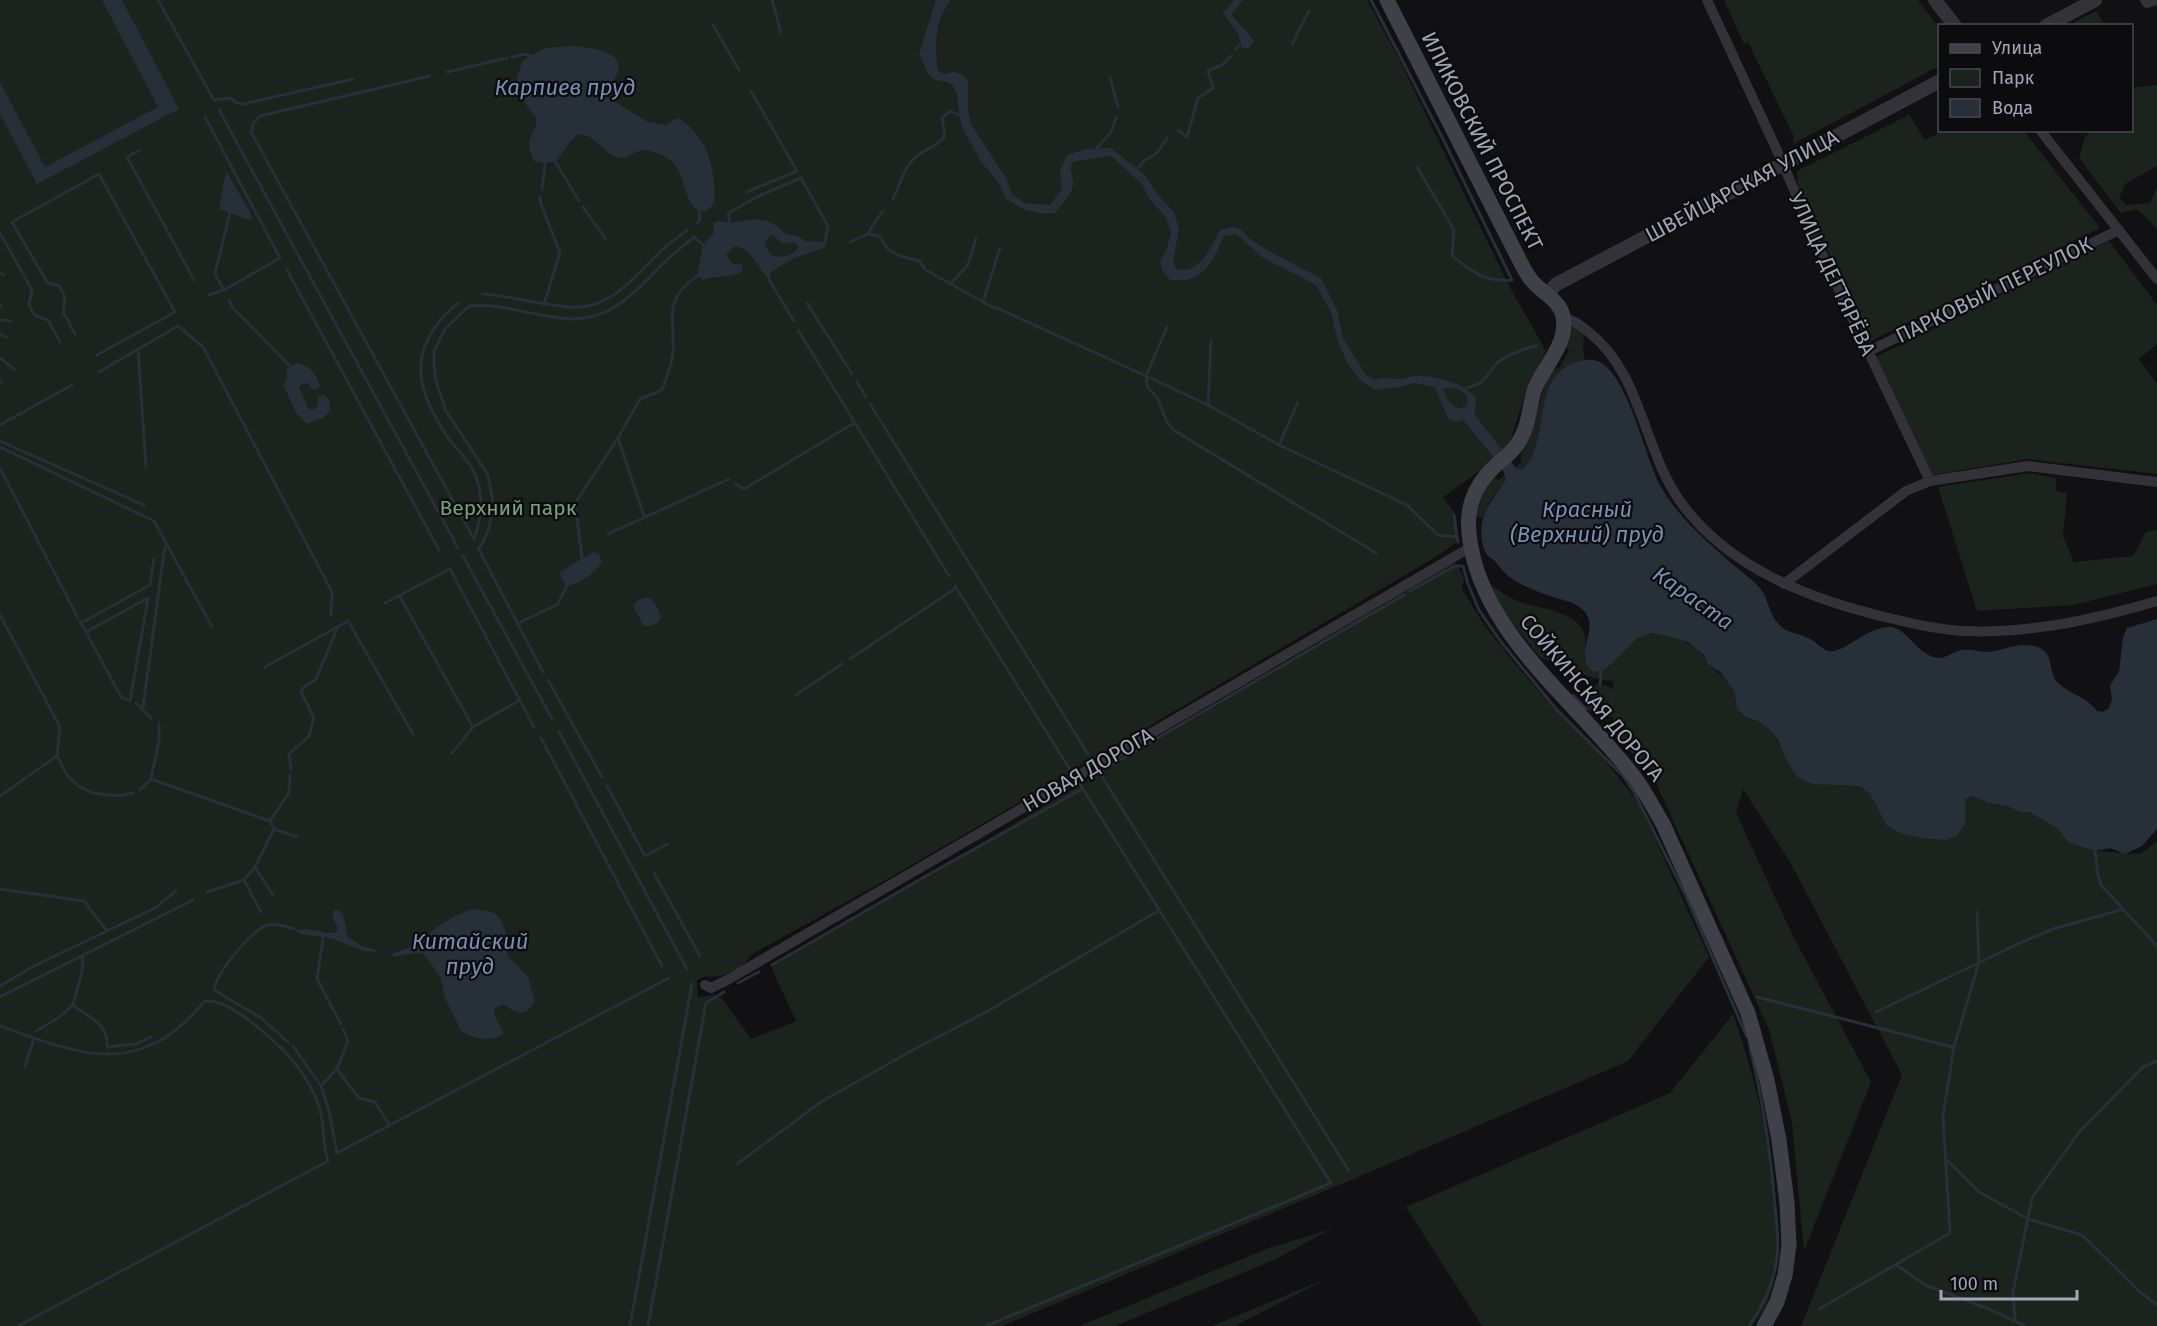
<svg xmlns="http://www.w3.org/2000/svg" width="2157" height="1326" font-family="'Fira Sans',sans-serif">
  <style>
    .green { fill: #1b231d }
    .water { fill: #272f38; fill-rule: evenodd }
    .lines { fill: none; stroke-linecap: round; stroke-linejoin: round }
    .stream { stroke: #272f38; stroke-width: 3 }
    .minor { stroke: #323238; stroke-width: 10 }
    .tertiary { stroke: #323238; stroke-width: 14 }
    .secondary { stroke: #404148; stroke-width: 15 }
    .labels { text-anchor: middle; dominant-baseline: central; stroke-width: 4.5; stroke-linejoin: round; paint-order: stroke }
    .street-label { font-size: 21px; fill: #a1a6b5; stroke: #0c0c0e }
    .park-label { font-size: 21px; fill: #76a27b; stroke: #0c0c0e }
    .water-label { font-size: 22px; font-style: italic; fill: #7492b4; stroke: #0c0c0e }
  </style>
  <rect width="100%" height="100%" fill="#111113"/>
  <g class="green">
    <path d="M0,0H1367L1399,59L1509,286L1546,351L1526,391L1509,445L1485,467L1443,497L1456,515L1457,542L1437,556L1090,761L1083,763L1075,770L891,877L752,954C750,956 749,959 747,961C739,971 717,980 706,976L697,980L698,997L714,995L722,998L751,1039L796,1021L771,967L1097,775L1454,561L1464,577L1462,589L1484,625L1516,665L1556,711L1600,754L1638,802L1709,957L1628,1061L1356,1178L1002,1326H0Z"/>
    <path d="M1724,0H1918L1939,28V66L1793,144L1794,137L1748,42L1744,44Z"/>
    <path d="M2096,11L2105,25H2069Z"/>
    <path d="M2157,85V166L2125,184L2119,198L2127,205L2150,203L2157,187V228L2137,209L2121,213L2079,158L2085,137L2091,131L2132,130V88Z"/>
    <path d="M1909,115L1925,140L1943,131H2024L2100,228L1869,342L1798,185L1797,171Z"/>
    <path d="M2109,241L2157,305V344L2139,359L2157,384V474L2028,459L1932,475L1876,357Z"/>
    <path d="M1567,323L1584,333L1583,349L1585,360C1526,379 1556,439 1522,470L1515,468L1521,462C1520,450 1528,441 1532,430C1539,409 1541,389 1553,370L1560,367L1569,350L1564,346Z"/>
    <path d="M2029,473L2056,478V491L2067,493L2063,536L2074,562L2133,556L2146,532L2157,530V584L2074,605L1977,611L1938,487Z"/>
    <path d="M1505,475L1506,479L1489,503L1483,518L1474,516L1475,506L1493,476L1498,480Z"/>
    <path d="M1486,582C1496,588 1507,597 1518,601C1537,609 1581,610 1585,637C1587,644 1584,653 1584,660L1609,667C1615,657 1628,642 1638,637C1657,628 1687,638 1701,653C1704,656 1706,661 1709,664C1717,673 1728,679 1734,691C1736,696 1735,703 1737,708C1741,716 1749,717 1756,720C1772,727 1778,740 1784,755L1843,784L1860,785L1870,794L1886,825H1965V799L1972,796L1989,803L2007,806L2020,812H2029L2057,828L2069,843L2095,851L2140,854L2157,842V1326H1801L1902,1075L1790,862L1743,789L1736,813L1792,934L1871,1082L1804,1251L1792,1122L1769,1029L1649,768L1631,752L1619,737L1613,717L1599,716L1586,709L1587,697L1595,685H1605L1613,689V681L1598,679L1575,672L1540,657L1502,610Z"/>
    <path d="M1733,1014C1758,1085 1795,1226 1769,1298C1766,1308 1758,1317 1752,1326H1482L1406,1207L1670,1093Z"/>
    <path d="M1331,1229L1276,1259L1115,1326H1079L1269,1248Z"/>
    <path d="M1328,1278L1235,1326H1212Z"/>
  </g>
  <g class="water">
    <path d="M102,0H122L179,109L37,184L0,114V82L45,167L158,107Z"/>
    <path d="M936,0H951C935,19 934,47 938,70L944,74L954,72L963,75L968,81V111L971,124L1006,178L1012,194L1025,203L1050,205L1062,189L1060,172L1067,155L1086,149L1111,148L1146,176L1158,195L1174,212L1179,228L1173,264L1177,269C1200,275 1211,247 1220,230L1233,227L1241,229L1249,238L1267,250L1321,278L1337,310L1343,338L1365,374L1376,380C1387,377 1389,379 1400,379C1404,379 1409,376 1414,376C1433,375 1464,382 1476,398L1475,415L1516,468L1522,470C1551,443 1531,386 1569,365C1577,361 1591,357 1600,362C1630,380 1644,456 1661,487C1678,517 1706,541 1731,563C1740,571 1751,578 1759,587C1770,600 1768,617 1784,629C1792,633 1802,635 1810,639C1816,642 1822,649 1828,651C1845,654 1865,627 1890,627C1908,628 1916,655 1938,658C1946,659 1955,650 1963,650C1971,649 1979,652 1986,652C2005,651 2024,638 2043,650C2053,656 2049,673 2057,682C2069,694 2087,697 2097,711L2103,712L2109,708L2112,699L2110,685L2119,672L2123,637L2127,628L2157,619V829L2142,846L2125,854L2110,848L2095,851L2069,843L2057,828L2029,812H2020L2007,806L1989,803L1972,796L1965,799V825L1956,836L1946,840L1922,838L1902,834L1886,825L1870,794L1860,786L1815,784L1806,782L1796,776L1784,755L1778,740L1771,731L1758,721L1746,717L1737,709L1734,691L1720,672L1708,664L1703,654L1688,642L1675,638L1652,633L1637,638L1609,666L1601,672L1592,671C1572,654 1601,630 1584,611C1575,601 1560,600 1547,595C1525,587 1511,582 1497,564C1495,560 1490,558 1487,555C1481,547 1480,528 1483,519C1487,504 1498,493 1506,479L1501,466L1463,420L1455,422L1448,419L1435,387L1414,383L1400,387L1375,390L1359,379L1348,364L1338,342L1331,312L1316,285L1263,258L1236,234L1224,236C1212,263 1204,284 1170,280L1162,270L1160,261L1166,251L1171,232L1165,216L1149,199L1142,184L1111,156L1073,162L1070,168C1078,190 1069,196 1055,213H1038L1023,209L1006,199L999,183L981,162L963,129L959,115L957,95L953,86L948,82L935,80L928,74L919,54ZM1443,388C1454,388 1465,389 1468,400L1466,406L1460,409C1450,406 1446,398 1443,388Z"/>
    <path d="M1234,0H1243L1232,13V16L1254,40L1253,44L1247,49L1242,48L1238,34L1223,13Z"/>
    <path d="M571,46C585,47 625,49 618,72C615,80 608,84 605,92L607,97L648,122L665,125L677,118C688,122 701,138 706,149C711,160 719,196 712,206C711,207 706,211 705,212L694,208C679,186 687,164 657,153C651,151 645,149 639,151C630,154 625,162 614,156C602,150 593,134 579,134C560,146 564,170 534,161C523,136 534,139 537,119L519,95L517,77L523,60L545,48Z"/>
    <path d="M226,171L250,212L252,221L219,209Z"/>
    <path d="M754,219L767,221L777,226L786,234L798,236L805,241L825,242L826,247L794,258L771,272L769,280C757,267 754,251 735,246L726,255L733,264H740L743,267L742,272C729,279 716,274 703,280L697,276L703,245L713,234L714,223L717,221L730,223ZM772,235L784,244L795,242L798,247C794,256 780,259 771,255L764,243L767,239Z"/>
    <path d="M296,363C309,364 316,374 320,386L316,390L311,388L308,383L302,384L299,387L308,408L313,410L318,405V397L324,395L329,400L331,409L323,418L307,424L296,413L283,384L287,379L286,370Z"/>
    <path d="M593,552L599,554L602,562C595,572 579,586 567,585L561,578L560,572Z"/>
    <path d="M643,598H650L657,607L661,617C659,624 649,629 643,625L633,606L636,602Z"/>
    <path d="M471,909L489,911L496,914L501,920L506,933L508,956L528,977L535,1001C527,1016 517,1015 505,1005H501L494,1010V1015L503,1031V1034L497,1038L481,1039L468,1035L461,1031L445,998L441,978L424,954L415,953L394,957L391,954L418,944L438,926L455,916Z"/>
    <path d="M334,910H339L343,915L348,937L362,946L376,950V952L363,951L333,939L300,934L294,929L317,930L324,933H335L338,929L332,916Z"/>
  </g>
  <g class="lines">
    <g class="stream">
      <path d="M158,0L214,100L230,98L237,103L243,104L353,79"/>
      <path d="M772,0L781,33"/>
      <path d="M1371,0L1444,141L1512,280C1484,282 1473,272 1452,256L1454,230L1417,167"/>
      <path d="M713,25L739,70"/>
      <path d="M1292,44L1309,11"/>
      <path d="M1236,49L1239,45"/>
      <path d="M512,57L525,54L531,56"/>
      <path d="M447,72L507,58"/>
      <path d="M430,76L260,116L253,124L251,132L474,539"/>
      <path d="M1110,78L1118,107"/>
      <path d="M219,110L458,548"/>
      <path d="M205,117L280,258L224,290L209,295"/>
      <path d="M1178,130L1187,137L1198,98L1213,88L1208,71L1222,65L1231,56"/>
      <path d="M1096,149L1111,132L1116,117"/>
      <path d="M140,150L127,157L194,280"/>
      <path d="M555,161L579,201"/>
      <path d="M1137,169L1145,160L1157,153L1167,138"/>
      <path d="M542,189L545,164"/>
      <path d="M747,192L797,171L751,91"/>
      <path d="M540,197L541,204L560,253L544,304"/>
      <path d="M893,199C900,185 904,166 917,156C927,148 937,147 945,136L942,118L950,111L959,115"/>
      <path d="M583,207L605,238"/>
      <path d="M697,223L700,220L699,211"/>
      <path d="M730,223L728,213L761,195L801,178L828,226L825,242"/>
      <path d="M0,233L32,290L29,304L32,311L36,316L48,320L60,342"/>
      <path d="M868,234L879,236L888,249L900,256L919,261L926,270L992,307L997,308L1146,376L1147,386L1158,399L1167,422L1175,431L1376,553"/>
      <path d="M850,242L868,234L873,225L883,211"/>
      <path d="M287,270L439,550"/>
      <path d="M0,273L4,275"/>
      <path d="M769,280L794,321"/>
      <path d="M950,284L968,265L976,238"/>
      <path d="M224,290L215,274L230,213"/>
      <path d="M482,294C512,296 540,305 570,307C612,310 634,276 661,251C669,243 678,237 687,230"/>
      <path d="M229,300L233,308L290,366"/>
      <path d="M983,302L1000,248"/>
      <path d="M458,303C452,309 444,315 439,322C406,363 423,401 449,439C457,450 468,460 474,472C484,494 482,517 474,539"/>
      <path d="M807,303L852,374"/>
      <path d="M0,305L1,306"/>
      <path d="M0,320L11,321"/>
      <path d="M1167,327L1146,376L1208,405L1211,340"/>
      <path d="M798,330L949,576"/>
      <path d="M0,334L6,337"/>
      <path d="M75,334L63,312L65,298L62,291L59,286L47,282L12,222L99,174L175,312L97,355"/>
      <path d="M138,349L146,466"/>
      <path d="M0,358L14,369"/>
      <path d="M99,372L178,326L203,347L332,592L331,616"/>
      <path d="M0,380L2,383"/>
      <path d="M857,382L866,397"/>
      <path d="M1467,388C1486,383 1484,378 1496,364C1501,358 1527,347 1536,346"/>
      <path d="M870,404L1088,754"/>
      <path d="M1208,405L1279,445L1407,505L1438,535L1457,537L1458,542"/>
      <path d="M0,425L72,385"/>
      <path d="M618,438L644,516"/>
      <path d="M0,441L144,505"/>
      <path d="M1279,445L1298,402"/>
      <path d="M0,447L154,521L212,627"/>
      <path d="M0,468L78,618"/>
      <path d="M735,483L744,489L854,423"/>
      <path d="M1454,515L1457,537"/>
      <path d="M608,534L729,479"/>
      <path d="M463,556L552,719"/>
      <path d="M582,558L575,503L618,438L640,399L662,390C666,378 672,365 673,353C675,317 662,301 697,276"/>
      <path d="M955,586L1071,771"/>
      <path d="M1410,591L1455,566H1463L1468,584L1479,610L1501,642L1557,710L1623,776L1634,792L1685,894L1747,1037"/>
      <path d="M399,595L473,727"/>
      <path d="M385,603L450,569L534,727"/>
      <path d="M0,615L60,727L57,756L67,775L78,786L93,793L120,796L133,793"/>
      <path d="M80,621L121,697L130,701L148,598"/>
      <path d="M81,623L150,585L154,559"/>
      <path d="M517,624L558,604L567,585"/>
      <path d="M86,632L148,598"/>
      <path d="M850,659L956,588"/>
      <path d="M265,667L348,621L413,734"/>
      <path d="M543,672L478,548L481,546L489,528L493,503L488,475L446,411L436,381L434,367V351L445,329L469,306C496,303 520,312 547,316C558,318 573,320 584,318C622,313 643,282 669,258C677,250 686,244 694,237L703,245"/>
      <path d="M548,680L602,777"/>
      <path d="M1600,685L1601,672"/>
      <path d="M796,695L842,664"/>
      <path d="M1573,695L1586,709"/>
      <path d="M136,703L151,718"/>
      <path d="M143,707L165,546"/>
      <path d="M159,724V741L151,779L270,821L274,829L255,867L244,880L207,892"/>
      <path d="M559,732L687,969"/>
      <path d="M541,738L662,966"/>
      <path d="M452,753L473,727L520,700"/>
      <path d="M291,770L289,754L309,736L314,718L301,692L303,688L316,679L337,629"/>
      <path d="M607,786L645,856L668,844"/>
      <path d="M140,790L151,779"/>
      <path d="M0,796L57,756"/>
      <path d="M270,821L289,793L290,775"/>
      <path d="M274,829L297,837"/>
      <path d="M2095,851L2098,875L2101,885L2157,946"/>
      <path d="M255,867L273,895"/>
      <path d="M654,873L700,956"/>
      <path d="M244,880L261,912"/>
      <path d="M0,889L84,901L107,931"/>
      <path d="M323,939L317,979L341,1024"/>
      <path d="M83,955L82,971L73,1005C90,1019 108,1022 107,1047L135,1044L151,1037"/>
      <path d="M772,965L926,876L1082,789"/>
      <path d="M738,983L759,972"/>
      <path d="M0,986L34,966L155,908L176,891"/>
      <path d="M0,997L193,900"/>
      <path d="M1757,997L1953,1047"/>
      <path d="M1876,1012L2022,942L2053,929L2124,909"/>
      <path d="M0,1026C83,1056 139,1079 204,1002C227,994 284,1048 297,1066C306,1078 314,1092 319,1106C325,1124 322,1144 328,1161L18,1326"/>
      <path d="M36,1031L58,1018L73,1005"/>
      <path d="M288,1042L261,1018L214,990C216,973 251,931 267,925C275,922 286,927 294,929"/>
      <path d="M293,1046L321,1086L329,1111L337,1153L669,978"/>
      <path d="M25,1066L34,1038"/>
      <path d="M337,1069L359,1098L375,1102L390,1126"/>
      <path d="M321,1086L337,1069L348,1041L343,1029"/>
      <path d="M1946,1159L1979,1192L2028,1219L2082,1235L2139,1291L2157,1305"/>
      <path d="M737,1164L821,1102L911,1051L988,1011L1158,911"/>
      <path d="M1349,1171L1099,772L1404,595"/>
      <path d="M1897,1265L1925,1285L1989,1309L2025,1326"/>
      <path d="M1819,1309L1950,1233L1943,1116L1954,1047L1979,962L1977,912"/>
      <path d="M2015,1321L2013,1292L2032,1198L2080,1131L2143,1067L2157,1061"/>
      <path d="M630,1326L692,984"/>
      <path d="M648,1326L706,1003L724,992"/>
      <path d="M986,1326L1331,1183L1078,781"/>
      <path d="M1749,1326C1763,1306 1774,1284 1777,1258C1779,1242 1777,1224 1775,1208C1771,1152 1762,1097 1749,1043"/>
    </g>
    <g class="minor">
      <path d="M1707,0L1775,146L1820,250L1930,481"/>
      <path d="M2145,0L2147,3L2157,0"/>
      <path d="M2040,130L2157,279"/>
      <path d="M1563,318C1575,320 1581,326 1590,333C1643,376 1643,451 1682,504C1730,569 1812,600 1889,618C1913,624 1939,630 1965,631C2030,634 2095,619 2157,601"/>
      <path d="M1869,351L2119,230"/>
      <path d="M1784,584L1906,491L1930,481L2028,466L2157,482"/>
      <path d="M705,985L711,988L729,979L1471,547"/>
    </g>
    <g class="tertiary">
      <path d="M1935,0L1955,26"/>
      <path d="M2046,26L2095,0"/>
      <path d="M1548,295L1555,285L1940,81"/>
    </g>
    <path class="secondary" d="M1387,0L1523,267C1526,272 1529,278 1533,282C1543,293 1560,301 1563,316C1569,344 1543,366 1534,391C1529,408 1529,427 1518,443C1513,452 1504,458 1496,465C1471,488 1464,513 1471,547C1487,637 1578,704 1632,774C1644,789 1653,807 1663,824L1748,1013L1767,1080L1779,1140L1787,1203L1789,1245L1785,1275L1777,1302L1764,1326"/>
  </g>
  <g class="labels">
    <g class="street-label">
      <text transform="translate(1482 141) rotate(63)">ИЛИКОВСКИЙ ПРОСПЕКТ</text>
      <text transform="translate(1742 186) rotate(-28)">ШВЕЙЦАРСКАЯ УЛИЦА</text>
      <text transform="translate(1832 274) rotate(65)">УЛИЦА ДЕГТЯРЁВА</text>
      <text transform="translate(1994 290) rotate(-26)">ПАРКОВЫЙ ПЕРЕУЛОК</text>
      <text transform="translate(1592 698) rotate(50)">СОЙКИНСКАЯ ДОРОГА</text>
      <text transform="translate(1088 770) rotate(-30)">НОВАЯ ДОРОГА</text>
    </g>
    <g class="park-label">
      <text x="508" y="508">Верхний парк</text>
    </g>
    <g class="water-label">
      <text x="565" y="87">Карпиев пруд</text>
      <text x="1587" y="509">Красный<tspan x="1587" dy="25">(Верхний) пруд</tspan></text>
      <text transform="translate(1693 598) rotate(35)">Караста</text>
      <text x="470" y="941">Китайский<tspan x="470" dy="25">пруд</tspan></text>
    </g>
  </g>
  <rect x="1938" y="24" width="195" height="108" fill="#0c0c0e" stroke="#484a51" stroke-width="1.5"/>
  <rect x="1950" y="44" width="30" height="9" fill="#404148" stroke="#484a51" stroke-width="1.5"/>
  <text x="1992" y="54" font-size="18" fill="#a1a6b5">Улица</text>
  <rect x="1950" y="69" width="30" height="18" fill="#1b231d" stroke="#484a51" stroke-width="1.5"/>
  <text x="1992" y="84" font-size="18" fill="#a1a6b5">Парк</text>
  <rect x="1950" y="99" width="30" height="18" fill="#272f38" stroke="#484a51" stroke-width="1.5"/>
  <text x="1992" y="114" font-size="18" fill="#a1a6b5">Вода</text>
  <path d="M1941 1290v9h136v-9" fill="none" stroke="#a1a6b5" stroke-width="3"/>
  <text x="1950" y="1290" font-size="18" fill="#a1a6b5" stroke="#0c0c0e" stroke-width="4.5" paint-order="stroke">100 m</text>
</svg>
